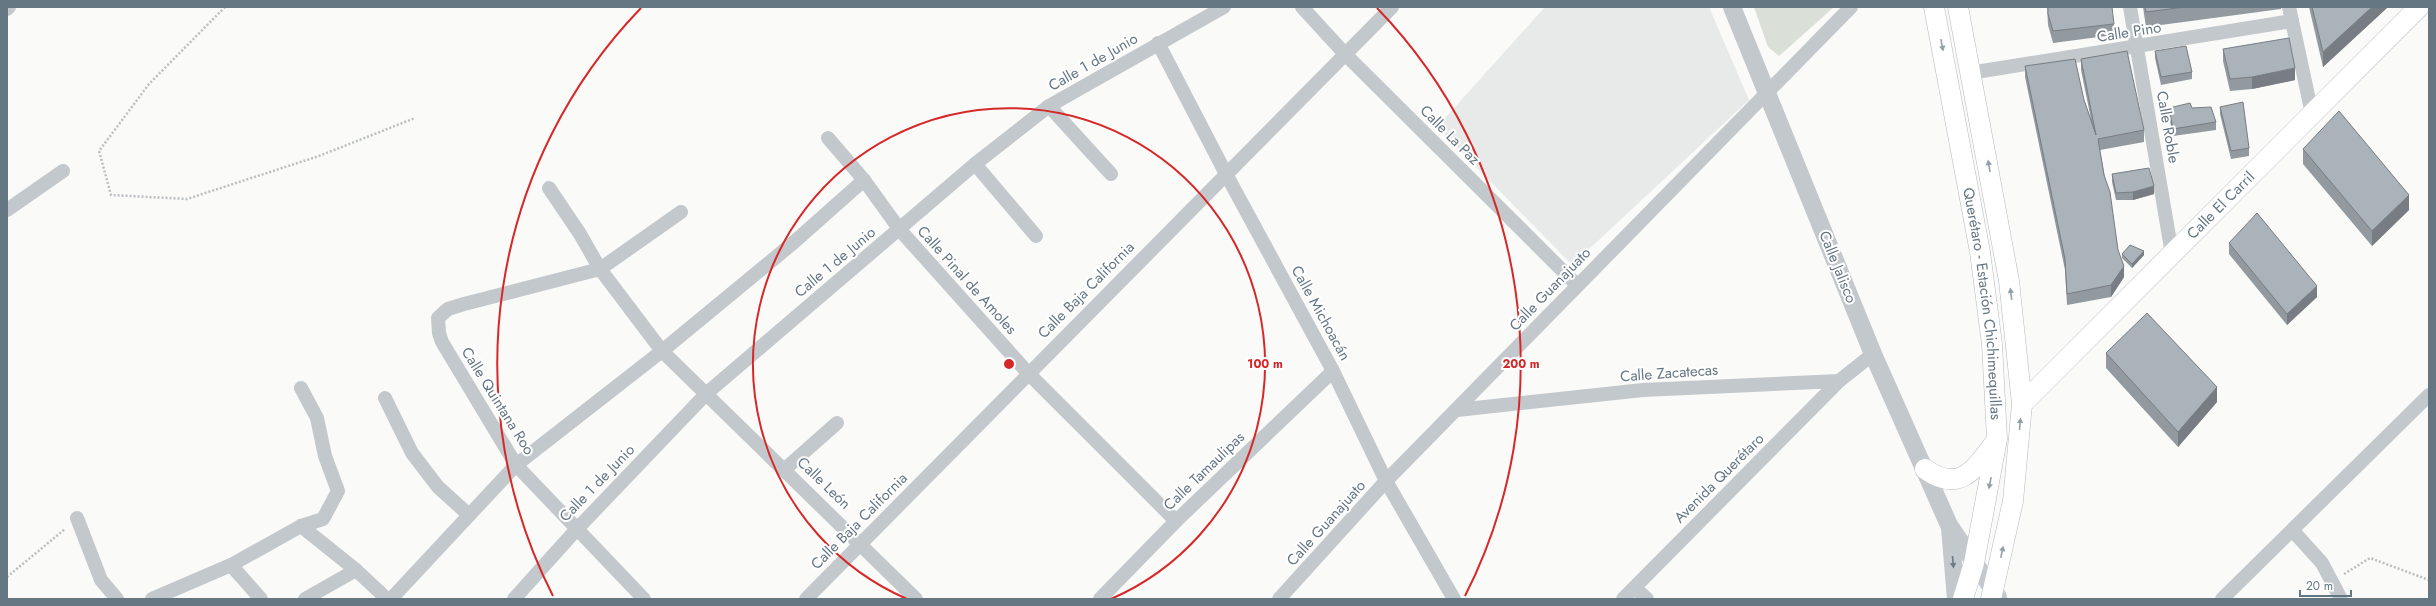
<svg xmlns="http://www.w3.org/2000/svg" width="2436" height="606" font-family="Jost,sans-serif">
  <style>
    .built { fill: #e8e9e9 }
    .green { fill: #dadfd7 }
    .lines { fill: none; stroke-linecap: round; stroke-linejoin: round }
    .secondary-casing { stroke: #b3babf; stroke-width: 21 }
    .path { stroke: #bbbfc2; stroke-width: 2.5; stroke-dasharray: 2 2; stroke-linecap: butt }
    .minor { stroke: #c3c8cc; stroke-width: 14 }
    .tertiary { stroke: #c3c8cc; stroke-width: 18 }
    .secondary { stroke: #fff; stroke-width: 20 }
    .wall { fill: #929a9f }
    .shaded-wall { fill: #777d82 }
    .building { fill: #aab3b9; stroke: #777d82 }
    .oneway { fill: #939fa8 }
    .oneway2 { fill: #6a7a87 }
    .ring { fill: none; stroke: #d62828; stroke-width: 2 }
    .labels { text-anchor: middle; dominant-baseline: central; stroke-width: 4; stroke-linejoin: round; paint-order: stroke }
    .street-label { font-size: 15px; fill: #657683; stroke: #fff }
    .centre { fill: #d62828; stroke: #fff; stroke-width: 2 }
    .ring-label { font-size: 12px; text-anchor: middle; font-weight: bold; fill: #d62828; stroke: #fff; stroke-width: 4; stroke-linejoin: round; paint-order: stroke }
  </style>
  <rect width="100%" height="100%" fill="#fafaf8"/>
  <path class="built" d="M1545,7H1709L1749,100L1572,265L1437,127Z"/>
  <path class="green" d="M1754,7H1834L1779,56L1768,47Z"/>
  <g class="lines">
    <defs>
      <g id="secondary">
        <path id="s1" d="M1934,7L1980,252L1992,344L1997,439L1974,563L1963,599"/>
        <path d="M1958,7L2009,281L2022,404L2013,501L1991,599"/>
        <path id="s2" d="M2022,404L2419,7"/>
        <path d="M1925,469C1960,494 1975,469 1996,441"/>
      </g>
    </defs>
    <use href="#secondary" class="secondary-casing"/>
    <g class="path">
      <path d="M225,7L149,84L99,151L111,195L187,199L319,156L415,118"/>
      <path d="M2344,574L2370,558L2429,580"/>
      <path d="M7,577L65,529"/>
    </g>
    <g class="minor">
      <path d="M1302,7L1346,55L1577,285"/>
      <path d="M2130,7L2172,254"/>
      <path d="M2289,7L2312,114"/>
      <path d="M7,9L9,7"/>
      <path d="M1158,43L1226,174L1333,371L1386,481L1454,599"/>
      <path d="M1970,73L2292,21"/>
      <path d="M1049,106L1111,174"/>
      <path d="M828,138L864,180L900,230L1028,373L1176,521"/>
      <path d="M975,164L1036,236"/>
      <path d="M549,188L580,234L600,269L662,351L916,599"/>
      <path d="M7,210L63,171"/>
      <path d="M385,398L412,453L438,487L469,515"/>
      <path d="M1457,410L1643,390L1839,381L1873,354"/>
      <path d="M785,469L837,423"/>
      <path d="M77,518L101,580L117,599"/>
      <path d="M301,526L356,570L387,599"/>
      <path d="M2293,531L2322,563L2341,599"/>
      <path d="M231,565L261,599"/>
      <path d="M1635,588L1647,599"/>
      <path d="M152,599L231,565L301,526L323,519L338,491L325,456L317,418L301,388"/>
      <path d="M305,599L356,570"/>
      <path d="M391,599L516,465L662,351L793,243L864,180"/>
      <path d="M514,599L576,530L707,393L975,164L1049,106L1224,7"/>
      <path d="M644,599L516,465L442,342L439,333L438,318L448,309L464,304L600,269L681,212"/>
      <path d="M806,599L1392,7"/>
      <path d="M1100,599L1176,521L1333,371"/>
      <path d="M1279,599L1386,481L1851,7"/>
      <path d="M1623,599L1839,381"/>
      <path d="M2222,599L2429,395"/>
    </g>
    <g class="tertiary">
      <path d="M1732,7L1873,354L1949,525L1998,597"/>
      <path d="M1950,528L1956,599"/>
    </g>
    <use href="#secondary" class="secondary"/>
  </g>
  <g class="wall">
    <path d="M2047,7L2114,24V35L2053,43L2048,25Z"/>
    <path d="M2143,7H2281V9L2146,27Z"/>
    <path d="M2309,7H2388L2323,67Z"/>
    <path d="M2223,49L2295,80L2252,89L2230,91L2223,61Z"/>
    <path d="M2155,51L2192,72V79L2161,85L2155,58Z"/>
    <path d="M2081,59L2144,130V142L2100,150L2118,250L2124,277L2111,297L2067,305L2065,270L2025,77V66L2084,100L2091,119L2081,70Z"/>
    <path d="M2220,107L2249,148V156L2231,159L2220,114Z"/>
    <path d="M2169,108H2192L2216,122V130L2173,136L2169,116Z"/>
    <path d="M2303,149L2409,210L2372,246L2303,164Z"/>
    <path d="M2112,174L2154,194L2133,200H2116L2112,182Z"/>
    <path d="M2229,243L2317,297L2287,325L2229,254Z"/>
    <path d="M2122,254L2144,255L2132,268L2122,258Z"/>
    <path d="M2106,353L2217,402L2178,447L2106,368Z"/>
  </g>
  <g class="shaded-wall">
    <path d="M2372,7H2388L2323,67V52Z"/>
    <path d="M2295,68V80L2252,89V77Z"/>
    <path d="M2154,186V194L2133,200V192Z"/>
    <path d="M2409,195V210L2372,246V231Z"/>
    <path d="M2144,251V255L2132,268V264Z"/>
    <path d="M2124,266V277L2111,297V285Z"/>
    <path d="M2317,286V297L2287,325V314Z"/>
    <path d="M2217,387V402L2178,447V432Z"/>
  </g>
  <g class="building">
    <path d="M2048,7H2112L2114,24L2053,31L2048,14Z"/>
    <path d="M2145,7H2185L2146,12Z"/>
    <path d="M2312,7H2372L2323,52Z"/>
    <path d="M2289,38L2295,68L2252,77L2230,79L2223,49Z"/>
    <path d="M2186,46L2192,72L2161,77L2155,51Z"/>
    <path d="M2127,51L2144,130L2098,139L2104,175L2110,192L2118,250L2124,266L2111,285L2067,294L2065,259L2025,66L2075,59L2084,100L2096,135L2081,59Z"/>
    <path d="M2243,102L2249,148L2231,151L2220,107Z"/>
    <path d="M2190,103L2192,108L2211,107L2216,122L2173,129L2169,108Z"/>
    <path d="M2339,111L2409,195L2372,231L2303,149Z"/>
    <path d="M2149,168L2154,186L2133,192L2116,193L2112,174Z"/>
    <path d="M2257,213L2317,286L2287,314L2229,243Z"/>
    <path d="M2130,245L2144,251L2132,264L2122,254Z"/>
    <path d="M2147,313L2217,387L2178,432L2106,353Z"/>
  </g>
  <defs><path id="oneway-solid" d="M-6-.8H1V-3.2L6.5 0L1 3.2V.8H-6Z"/></defs>
  <g class="oneway">
    <use href="#oneway-solid" transform="translate(1942 45) rotate(79)"/>
    <use href="#oneway-solid" transform="translate(1989 166) rotate(-100)"/>
    <use href="#oneway-solid" transform="translate(2011 294) rotate(-97)"/>
    <use href="#oneway-solid" transform="translate(2020 424) rotate(-85)"/>
    <use href="#oneway-solid" transform="translate(1990 483) rotate(101)"/>
    <use href="#oneway-solid" transform="translate(2002 552) rotate(-78)"/>
  </g>
  <use class="oneway2" href="#oneway-solid" transform="translate(1953 562) rotate(85)"/>
  <g class="ring">
    <path d="M907 599A256 256 0 1 1 1111 599"/>
    <path d="M553 596A512 512 0 0 1 641 8M1377 8A512 512 0 0 1 1465 596"/>
  </g>
  <g class="labels">
    <g class="street-label">
      <text transform="translate(2129 32) rotate(-9)">Calle Pino</text>
      <text transform="translate(1093 62) rotate(-30)">Calle 1 de Junio</text>
      <text transform="translate(2168 127) rotate(80)">Calle Roble</text>
      <text transform="translate(1450 135) rotate(45)">Calle La Paz</text>
      <text stroke="none"><textPath href="#s2" startOffset="281">Calle El Carril</textPath></text>
      <text transform="translate(835 262) rotate(-40)">Calle 1 de Junio</text>
      <text transform="translate(1838 267) rotate(68)">Calle Jalisco</text>
      <text transform="translate(967 280) rotate(48)">Calle Pinal de Amoles</text>
      <text transform="translate(1550 289) rotate(-46)">Calle Guanajuato</text>
      <text transform="translate(1086 290) rotate(-45)">Calle Baja California</text>
      <text stroke="none"><textPath href="#s1" startOffset="301">Querétaro - Estación Chichimequillas</textPath></text>
      <text transform="translate(1321 313) rotate(61)">Calle Michoacán</text>
      <text transform="translate(1669 373) rotate(-4)">Calle Zacatecas</text>
      <text transform="translate(498 401) rotate(58)">Calle Quintana Roo</text>
      <text transform="translate(1204 471) rotate(-44)">Calle Tamaulipas</text>
      <text transform="translate(1719 478) rotate(-45)">Avenida Querétaro</text>
      <text transform="translate(597 483) rotate(-46)">Calle 1 de Junio</text>
      <text transform="translate(824 483) rotate(44)">Calle León</text>
      <text transform="translate(859 521) rotate(-45)">Calle Baja California</text>
      <text transform="translate(1326 523) rotate(-48)">Calle Guanajuato</text>
    </g>
  </g>
  <circle cx="1009" cy="364" r="6" class="centre"/>
  <g class="ring-label">
    <text x="1265" y="368">100 m</text>
    <text x="1521" y="368">200 m</text>
  </g>
  <rect width="2436" height="606" fill="none" stroke="#657683" stroke-width="16"/>
  <path d="M2300 590v6h51v-6" fill="none" stroke="#657683" stroke-width="2"/>
  <text x="2306" y="590" font-size="12" fill="#657683" stroke="#ffffff" stroke-width="3" paint-order="stroke">20 m</text>
</svg>
